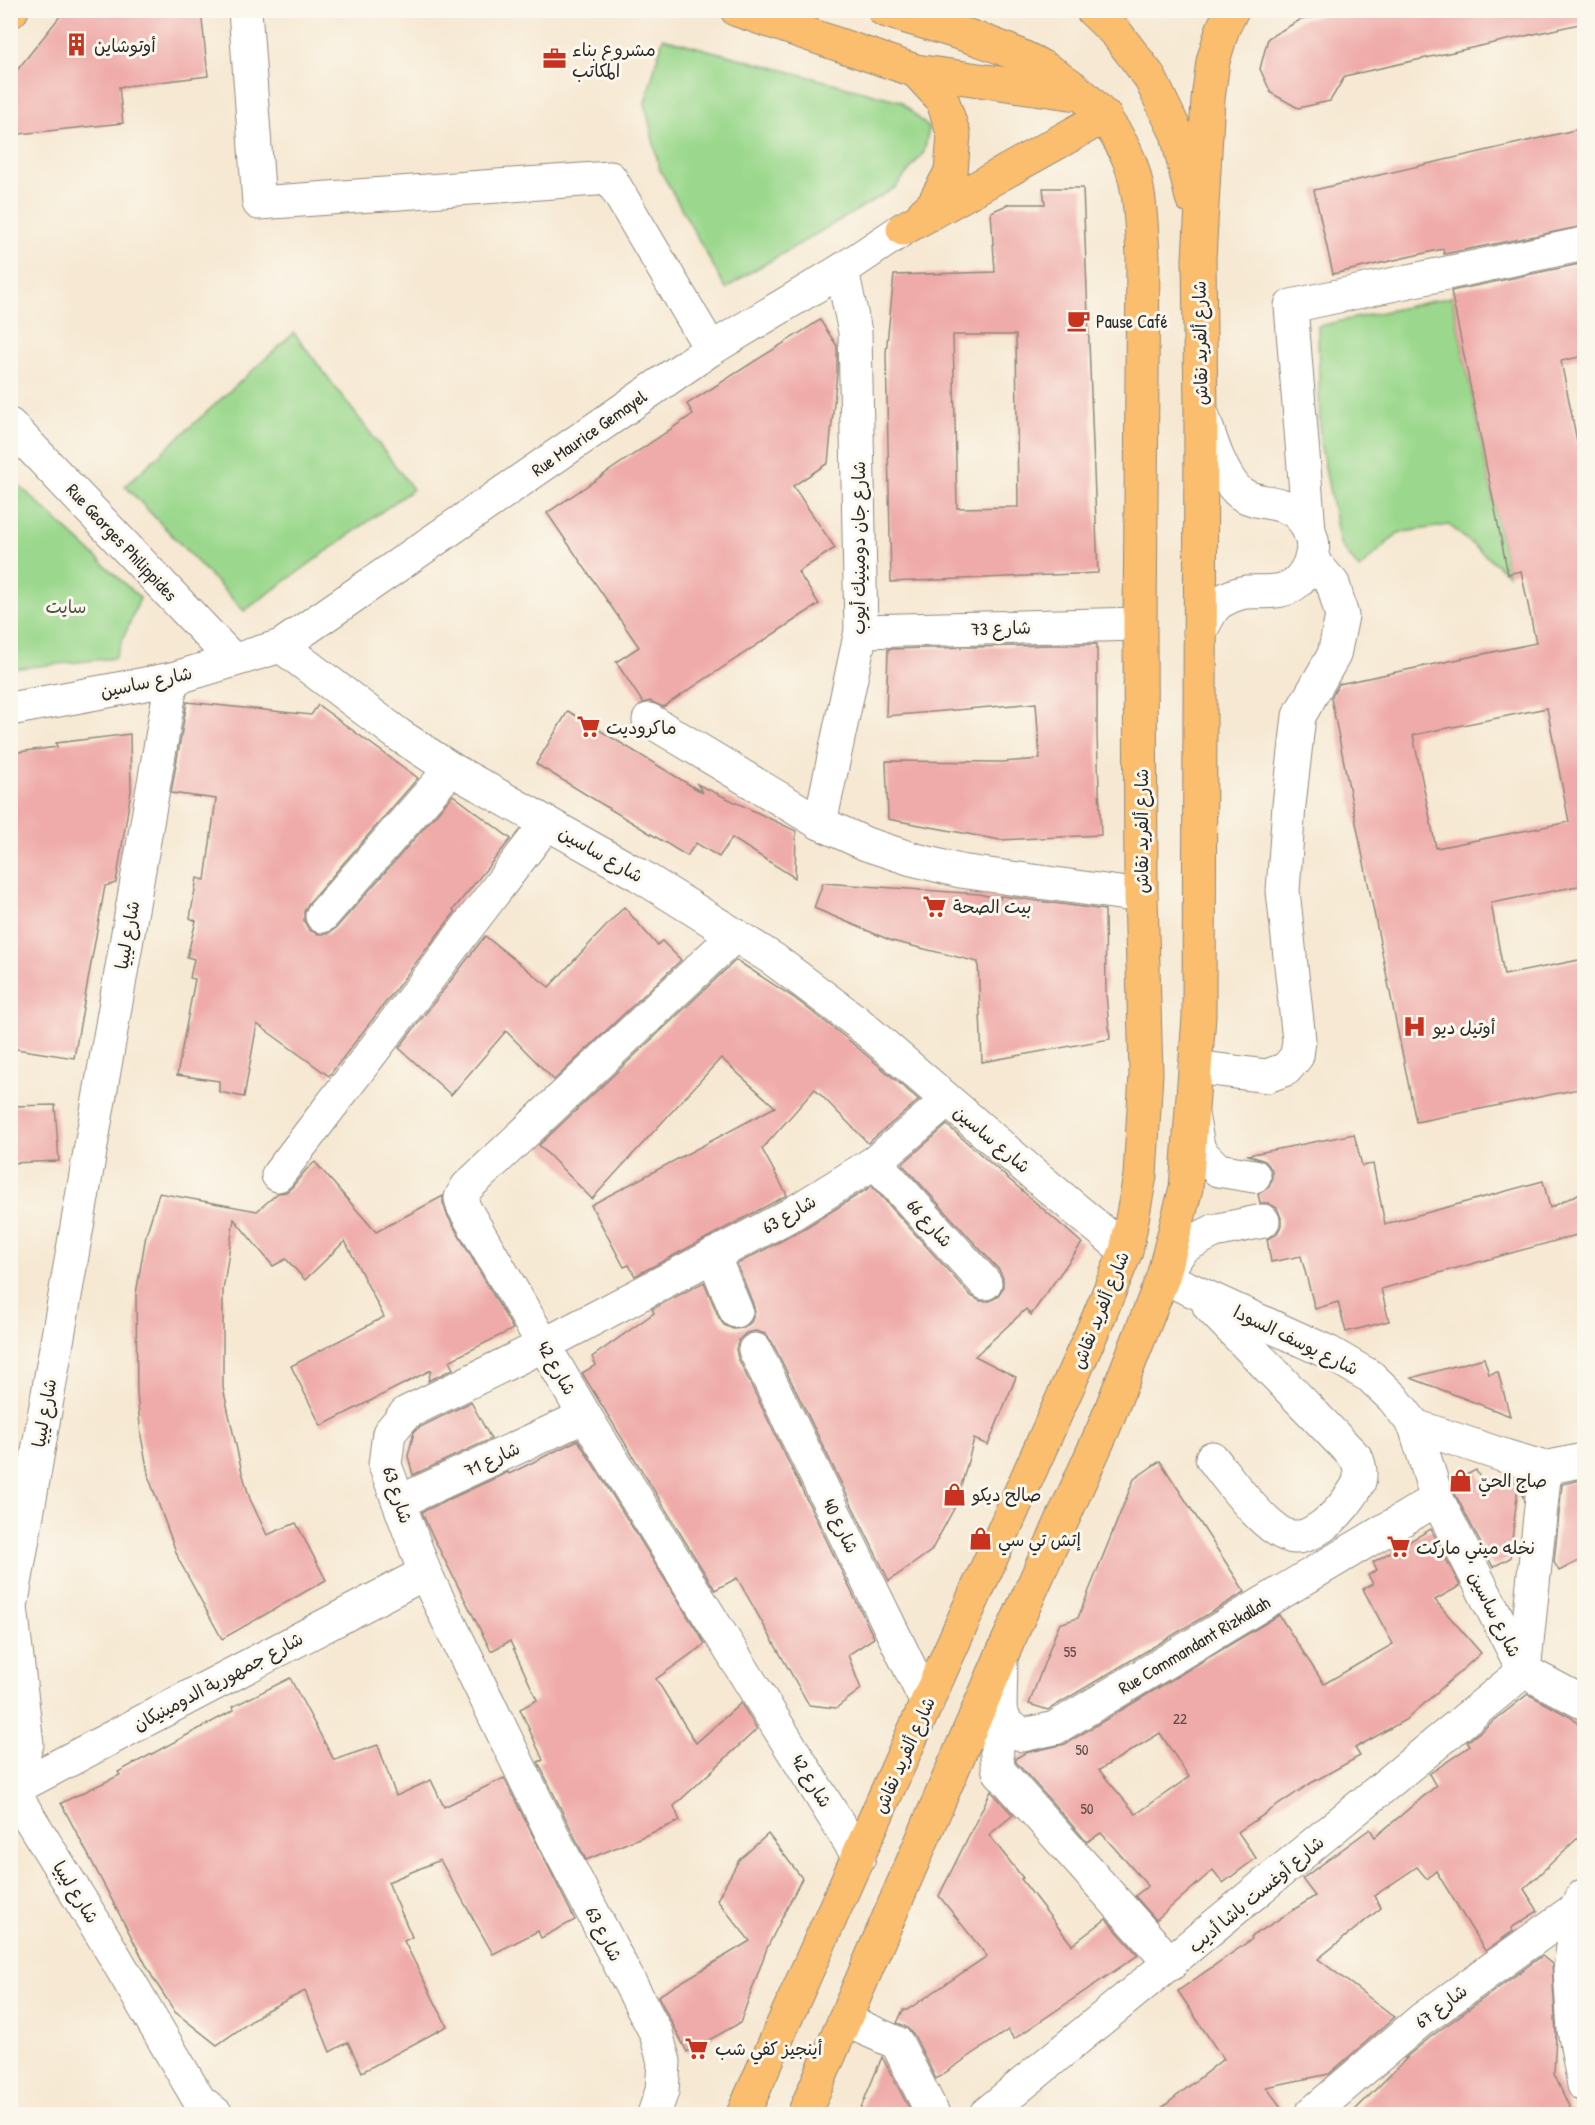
<svg xmlns="http://www.w3.org/2000/svg" width="1595" height="2125" font-family="'Patrick Hand','Playpen Sans Arabic',sans-serif">
  <style>
    .green { fill: #9bd88d; stroke: #63825c; stroke-width: 1.5 }
    .building { fill: #efaba9; fill-rule: evenodd }
    .lines { fill: none; stroke-linecap: round; stroke-linejoin: round }
    .minor-casing { stroke: #908a7e; stroke-width: 35 }
    .highway-casing { stroke: #908a7e; stroke-width: 35 }
    .minor { stroke: #fff; stroke-width: 33 }
    .highway { stroke: #fbbd6e; stroke-width: 33 }
    .labels { text-anchor: middle; dominant-baseline: central; stroke-width: 6; stroke-linejoin: round; paint-order: stroke }
    .number-label { font-size: 15px; fill: #5c4b4a }
    .poi-label { font-size: 18px; fill: #2b2b2b; stroke: #fbf7ec; text-anchor: start }
    .street-label { font-size: 18px; fill: #2b2b2b; stroke: #fbf7ec }
    .park-label { font-size: 18px; fill: #475644; stroke: #fbf7ec }
  </style>
  <rect width="100%" height="100%" fill="#fbf7ec"/>
  <filter id="ink" filterUnits="userSpaceOnUse"><feTurbulence type="fractalNoise" baseFrequency=".0167" numOctaves="2"/><feDisplacementMap in="SourceGraphic" scale="12" xChannelSelector="R" yChannelSelector="G"/><feConvolveMatrix kernelMatrix="1 2 1 2 8 2 1 2 1" color-interpolation-filters="sRGB"/></filter>
  <filter id="wash" filterUnits="userSpaceOnUse"><feTurbulence type="fractalNoise" baseFrequency=".008" numOctaves="4" result="noise"/><feDisplacementMap in="SourceGraphic" scale="24" xChannelSelector="R" yChannelSelector="G"/><feGaussianBlur stdDeviation="1.35" result="paint"/><feColorMatrix in="noise" values="0 0 0 0 0 0 0 0 0 0 0 0 0 0 0 0 0 1.4 0 .05"/><feComposite in="paint" operator="in"/></filter>
  <g filter="url(#wash)">
    <rect width="100%" height="100%" fill="#f6e8d2"/>
    <g class="green">
      <path d="M663,38L900,101L929,128L924,152L895,188L746,275L726,289L659,168L645,103Z"/>
      <path d="M1452,297L1508,574L1449,525L1398,533L1359,569L1340,544L1320,442L1318,326Z"/>
      <path d="M294,333L413,489L244,611L125,486Z"/>
      <path d="M11,478L140,598L115,658L11,669Z"/>
    </g>
    <g id="blocks">
      <g class="building">
        <path d="M65,10H201L208,76L119,87L123,123L10,135V79Z"/>
        <path d="M1346,10H1584V23L1345,76L1330,101L1298,108L1271,93L1260,69L1268,38L1300,20Z"/>
        <path d="M1584,128V226L1444,254L1443,249L1333,274L1314,190Z"/>
        <path d="M1043,188H1083L1098,573L891,582L886,353L894,275L995,272L991,212L1009,204H1045ZM953,335H1016L1018,507L957,508Z"/>
        <path d="M1584,263V356L1561,361L1584,476V885L1491,903L1504,975L1584,959V1088L1416,1122L1331,698L1339,684L1536,643L1521,571L1508,574L1451,291ZM1547,708L1569,822L1436,848L1413,735Z"/>
        <path d="M820,320L837,346V372L828,463L793,486L835,548L798,572L819,604L663,707L650,701L643,703L616,662L639,647L547,513L693,414L687,404Z"/>
        <path d="M1097,644V738L1101,835L1000,840L888,819L886,761L1002,762L1040,759L1036,703L886,716L888,649Z"/>
        <path d="M187,702L311,715L318,705L418,778L308,904L304,912V921L309,930L318,934H327L336,928L453,795L511,839L453,910L455,912L329,1076L257,1024L244,1097L219,1092V1081L177,1075L195,979L190,978L194,959L187,957L196,921L190,918L197,878L205,880L216,799L171,793Z"/>
        <path d="M568,711L703,793L697,784L796,831L795,878L732,838L719,857L696,843L687,856L536,764Z"/>
        <path d="M130,734L131,791L116,883L105,886L74,1058L10,1048V753L57,747L56,743Z"/>
        <path d="M823,883L979,894L1000,899V896L1009,897L1105,910L1106,994L1110,1039L982,1062L978,962L892,941L814,908Z"/>
        <path d="M624,907L657,945L662,941L681,960L554,1080L506,1031L451,1095L399,1048L485,936L549,987Z"/>
        <path d="M736,960L793,997L845,1037L919,1100L868,1143L815,1089L762,1149L787,1195L635,1276L629,1265L624,1267L591,1205L775,1107L721,1058L592,1199L539,1145Z"/>
        <path d="M55,1105L59,1161L10,1163V1106Z"/>
        <path d="M947,1125L1082,1243L1031,1315L1026,1309L975,1356L1016,1377L988,1445L974,1439L956,1505L931,1551L889,1581L772,1342L765,1334L756,1331L746,1333L739,1340L736,1349L738,1358L874,1638L848,1655L861,1689L836,1708L809,1705L737,1578L715,1590L582,1373L596,1365L592,1357L654,1313L652,1309L704,1282L719,1318L724,1325L733,1329L744,1328L751,1322L755,1313L753,1304L737,1264L800,1231L872,1186L971,1296L980,1301H990L997,1297L1003,1288V1278L999,1270L902,1164Z"/>
        <path d="M1354,1134L1362,1166L1373,1164L1385,1224L1543,1181L1550,1208L1584,1191V1233L1381,1289L1389,1321L1346,1332L1338,1302L1315,1309L1301,1256L1271,1262L1267,1239L1276,1235L1281,1226V1218L1277,1208L1268,1203H1260L1258,1194L1269,1187L1272,1180V1170L1265,1161L1248,1155Z"/>
        <path d="M315,1162L376,1232L443,1196V1203L447,1215L513,1329L449,1361L453,1369L428,1381L431,1370L321,1426L291,1366L384,1317L345,1241L305,1280L286,1259L273,1266L234,1219L223,1291V1388L242,1472L250,1499L267,1535L296,1523L326,1580L222,1639L179,1560L149,1478L141,1436L137,1394L136,1294L146,1235L159,1193L257,1211L278,1193L286,1192L292,1187L306,1170Z"/>
        <path d="M1484,1358L1489,1374L1498,1372L1510,1416L1411,1378Z"/>
        <path d="M471,1402L491,1439L413,1475L408,1456L414,1432L418,1428Z"/>
        <path d="M578,1440L705,1644L656,1679L696,1743L741,1703L757,1729L674,1806L680,1821L586,1860L538,1762L543,1760L520,1709L537,1700L510,1641L491,1651L428,1527L422,1512L508,1472L509,1474Z"/>
        <path d="M1160,1461L1245,1592L1048,1710L1029,1704L1059,1624L1078,1618L1134,1479Z"/>
        <path d="M1476,1470L1481,1480L1512,1478L1519,1480L1518,1486L1524,1485L1523,1497L1518,1487L1510,1558L1493,1567L1454,1492L1452,1482Z"/>
        <path d="M1584,1479V1558L1559,1571L1554,1562L1562,1484Z"/>
        <path d="M1431,1529L1460,1586L1435,1600L1481,1653L1407,1719L1355,1748L1360,1756L1311,1783L1238,1832L1256,1858L1223,1883L1213,1870L1156,1920L1135,1896L1148,1886L1101,1833L1087,1842L1016,1762V1758L1025,1753L1065,1744L1279,1615L1324,1684L1393,1644L1363,1589L1373,1584L1368,1575L1377,1570L1373,1562ZM1160,1733L1189,1777L1136,1814L1099,1770Z"/>
        <path d="M290,1678L334,1760L378,1745L396,1796L431,1780L444,1807L504,1778L575,1920L541,1938L538,1931L493,1954L440,1860L388,1882L412,1937L404,1941L447,2026L362,2072L348,2042L330,2052L305,1991L267,2010L217,2045L175,2012L153,1978L61,1803L120,1775L118,1772L234,1710L232,1707Z"/>
        <path d="M1528,1694L1572,1718L1584,1730V1832L1524,1889L1538,1911L1511,1928L1513,1931L1485,1951L1436,1871L1427,1879L1417,1867L1374,1896L1381,1908L1318,1959L1395,2017L1329,2074L1266,2087L1287,2115H1153L1223,2059L1178,1991L1252,1939L1251,1937L1315,1896L1302,1879L1370,1829L1375,1837L1436,1786L1429,1774L1470,1746L1467,1742Z"/>
        <path d="M991,1791L1013,1815L989,1835L1023,1878L1021,1879L1072,1945L1106,1919L1138,1955L1014,2039L1008,2030L936,2079L914,2035L905,2026L897,2023L903,2010H907L987,1956L939,1896Z"/>
        <path d="M768,1834L802,1878L767,1948L740,2023L687,2052L658,1996L750,1941L717,1900L739,1860Z"/>
        <path d="M1542,1956L1552,1964L1556,2034L1554,2074L1573,2115H1350L1407,2058H1405L1433,2035Z"/>
        <path d="M882,2057L910,2110L908,2115H858Z"/>
      </g>
    </g>
  </g>
  <g filter="url(#ink)">
    <use href="#blocks" fill-opacity="0" stroke="#908a7e" stroke-width="1.5"/>
    <g class="lines">
      <defs>
        <g id="minor">
          <path d="M245,10L259,203L610,178L711,349"/>
          <path d="M10,425L233,660"/>
          <path d="M1309,530L1291,306L1584,244"/>
          <path d="M861,631L1140,624"/>
          <path d="M1200,632C1205,623 1212,607 1220,602C1227,598 1239,593 1246,592C1264,591 1284,595 1298,581C1308,570 1315,555 1312,540C1298,487 1255,514 1234,487C1218,466 1211,440 1203,416"/>
          <path d="M281,646L399,735L451,769L639,875L773,959L857,1022L1038,1178L1126,1251"/>
          <path d="M10,709L172,679L281,646L711,349L842,270L903,229"/>
          <path d="M649,720L820,823L866,844L912,859L960,871L1141,896"/>
          <path d="M820,823L861,631L855,332L842,270"/>
          <path d="M322,916L451,769"/>
          <path d="M735,935L467,1187L461,1198L463,1206L585,1416L859,1857"/>
          <path d="M1195,1067L1267,1076L1286,1069L1297,1056L1299,1040L1283,891L1289,805L1299,716L1334,655L1342,616L1333,584L1311,559"/>
          <path d="M1192,1115L1199,1151L1218,1170L1254,1176"/>
          <path d="M875,1162L985,1283"/>
          <path d="M278,1175L547,823"/>
          <path d="M1263,1221L1214,1231L1183,1247L1163,1277L1330,1353L1371,1377L1393,1398L1415,1426L1505,1456L1545,1468L1584,1460"/>
          <path d="M713,1255L736,1311"/>
          <path d="M1209,1306L1357,1459C1365,1480 1357,1488 1344,1505C1334,1518 1312,1538 1295,1537C1269,1537 1228,1478 1212,1458"/>
          <path d="M755,1350L927,1703"/>
          <path d="M1415,1426L1437,1499L1524,1671L1584,1703"/>
          <path d="M399,1502L585,1416"/>
          <path d="M1001,1657L1000,1711L1008,1726L1023,1735L1055,1728L1437,1499"/>
          <path d="M1524,1671L1545,1468"/>
          <path d="M1008,1726C995,1742 995,1751 999,1771L1171,1964"/>
          <path d="M12,1790L27,1744L11,1607L172,679"/>
          <path d="M12,1790L425,1573"/>
          <path d="M12,1790L101,1933L199,2100L216,2114"/>
          <path d="M1583,1896L1578,1907L1570,1970L1574,2030L1584,2085"/>
          <path d="M845,2020L897,2043L933,2114"/>
          <path d="M654,2114L662,2091L664,2062L656,2033L559,1848L425,1573L385,1465L389,1433L406,1413L544,1345L790,1215L875,1162L947,1101"/>
          <path d="M986,2114L1524,1671"/>
          <path d="M1311,2114L1421,2020L1578,1907"/>
        </g>
        <g id="highway">
          <path d="M737,10L916,71L1077,94"/>
          <path d="M1092,10L1117,34L1149,76L1177,134L1192,198"/>
          <path d="M10,12L12,10"/>
          <path d="M916,71L942,99L954,135L951,172L933,205L924,213"/>
          <path d="M903,229L1105,116"/>
          <path d="M743,2114L1097,1321L1126,1251L1128,1241L1140,1176L1146,1074L1141,896L1140,624L1143,256C1141,225 1141,192 1130,162C1089,60 978,40 884,10"/>
          <path d="M804,2114L1001,1657L1105,1425L1163,1277L1186,1188L1199,1017L1201,409L1199,259L1208,99L1213,61L1223,28L1232,10"/>
        </g>
      </defs>
      <use href="#minor" class="minor-casing"/>
      <use href="#highway" class="highway-casing"/>
      <use href="#minor" class="minor"/>
      <use href="#highway" class="highway"/>
    </g>
  </g>
  <defs>
    <symbol id="building-bare" viewBox="-9 -9 18 18"><path d="M-4-6H4V6H1V3H-1V6H-4ZM-2.5-4.3h1.7v1.8h-1.7ZM.8-4.3h1.7v1.8H.8ZM-2.5-1h1.7V.8h-1.7ZM.8-1h1.7V.8H.8Z" fill="#c8321e" stroke="#fbf7ec" stroke-width="2.5" paint-order="stroke"/></symbol>
    <symbol id="office-bare" viewBox="-9 -9 18 18"><path d="M-6-3h4V-5.5h4V-3h4V5H-6ZM-1-4.5V-3h2v-1.5ZM-6 0V1H6V0Z" fill="#c8321e" stroke="#fbf7ec" stroke-width="2.5" paint-order="stroke"/></symbol>
    <symbol id="cafe-bare" viewBox="-9 -9 18 18"><path d="M-5.5-4.5H6V0H3Q3 3.5 0 3.5H-2.5Q-5.5 3.5-5.5 0ZM3-3.2v2h1.7v-2ZM-6 4.5H4V6H-6Z" fill="#c8321e" stroke="#fbf7ec" stroke-width="2.5" paint-order="stroke"/></symbol>
    <symbol id="supermarket-bare" viewBox="-9 -9 18 18"><path d="M-6-5.5h2.5l.6 2H6L4.5 2H-2.5L-4.4-4H-6ZM-1.5 3.2a1.3 1.3 0 1 0 .1 0ZM3 3.2a1.3 1.3 0 1 0 .1 0Z" fill="#c8321e" stroke="#fbf7ec" stroke-width="2.5" paint-order="stroke"/></symbol>
    <symbol id="hospital-bare" viewBox="-9 -9 18 18"><path d="M-5-5h3v3.5h4V-5h3V5h-3V1.5h-4V5h-3Z" fill="#c8321e" stroke="#fbf7ec" stroke-width="2.5" paint-order="stroke"/></symbol>
    <symbol id="shop-bare" viewBox="-9 -9 18 18"><path d="M-5-2.5h2.3a2.7 3.5 0 0 1 5.4 0H5L5.5 6h-11ZM-1.5-2.5h3a1.5 2.3 0 0 0-3 0Z" fill="#c8321e" stroke="#fbf7ec" stroke-width="2.5" paint-order="stroke"/></symbol>
  </defs>
  <g fill-rule="evenodd">
    <use href="#building-bare" x="60" y="28" width="33" height="33"/>
    <use href="#office-bare" x="538" y="42" width="33" height="33"/>
    <use href="#cafe-bare" x="1062" y="304" width="33" height="33"/>
    <use href="#supermarket-bare" x="572" y="710" width="33" height="33"/>
    <use href="#supermarket-bare" x="918" y="890" width="33" height="33"/>
    <use href="#hospital-bare" x="1398" y="1010" width="33" height="33"/>
    <use href="#shop-bare" x="1444" y="1464" width="33" height="33"/>
    <use href="#shop-bare" x="938" y="1478" width="33" height="33"/>
    <use href="#shop-bare" x="964" y="1522" width="33" height="33"/>
    <use href="#supermarket-bare" x="1382" y="1530" width="33" height="33"/>
    <use href="#supermarket-bare" x="680" y="2032" width="33" height="33"/>
  </g>
  <g class="labels">
    <g class="number-label">
      <text x="1070" y="1651">55</text>
      <text x="1180" y="1718">22</text>
      <text x="1082" y="1749">50</text>
      <text x="1087" y="1808">50</text>
    </g>
    <g class="poi-label">
      <text x="94" y="45">أوتوشاين</text>
      <text x="572" y="49">مشروع بناء<tspan x="572" dy="21">المكاتب</tspan></text>
      <text x="1096" y="321">Pause Café</text>
      <text x="606" y="727">ماكروديت</text>
      <text x="953" y="906">بيت الصحة</text>
      <text x="1433" y="1027">أوتيل ديو</text>
      <text x="1478" y="1480">صاج الحيّ</text>
      <text x="972" y="1494">صالح ديكو</text>
      <text x="998" y="1539">إتش تي سي</text>
      <text x="1416" y="1547">نخله ميني ماركت</text>
      <text x="715" y="2048">أينجيز كفي شب</text>
    </g>
    <g class="street-label">
      <text transform="translate(1200 343) rotate(-91)">شارع ألفريد نقاش</text>
      <text transform="translate(589 433) rotate(-35)">Rue Maurice Gemayel</text>
      <text transform="translate(122 542) rotate(47)">Rue Georges Philippides</text>
      <text transform="translate(858 548) rotate(-90)">شارع جان دومينيك أيوب</text>
      <text transform="translate(1001 628) rotate(-2)">شارع 73</text>
      <text transform="translate(146 682) rotate(-12)">شارع ساسين</text>
      <text transform="translate(1141 831) rotate(-90)">شارع ألفريد نقاش</text>
      <text transform="translate(601 854) rotate(30)">شارع ساسين</text>
      <text transform="translate(127 935) rotate(-80)">شارع ليبيا</text>
      <text transform="translate(992 1139) rotate(40)">شارع ساسين</text>
      <text transform="translate(789 1214) rotate(-30)">شارع 63</text>
      <text transform="translate(930 1223) rotate(48)">شارع 66</text>
      <text transform="translate(1100 1310) rotate(-68)">شارع ألفريد نقاش</text>
      <text transform="translate(1296 1340) rotate(26)">شارع يوسف السودا</text>
      <text transform="translate(557 1368) rotate(60)">شارع 42</text>
      <text transform="translate(44 1413) rotate(-80)">شارع ليبيا</text>
      <text transform="translate(492 1459) rotate(-25)">شارع 71</text>
      <text transform="translate(398 1495) rotate(72)">شارع 63</text>
      <text transform="translate(841 1526) rotate(64)">شارع 40</text>
      <text transform="translate(1495 1614) rotate(63)">شارع ساسين</text>
      <text transform="translate(1194 1645) rotate(-31)">Rue Commandant Rizkallah</text>
      <text transform="translate(218 1681) rotate(-28)">شارع جمهورية الدومينيكان</text>
      <text transform="translate(904 1755) rotate(-66)">شارع ألفريد نقاش</text>
      <text transform="translate(812 1781) rotate(58)">شارع 42</text>
      <text transform="translate(76 1892) rotate(58)">شارع ليبيا</text>
      <text transform="translate(1256 1894) rotate(-40)">شارع أوغست باشا أديب</text>
      <text transform="translate(604 1934) rotate(63)">شارع 63</text>
      <text transform="translate(1441 2006) rotate(-37)">شارع 67</text>
    </g>
    <g class="park-label">
      <text x="66" y="606">سايت</text>
    </g>
  </g>
  <rect width="1595" height="2125" fill="none" stroke="#fbf7ec" stroke-width="36"/>
</svg>
